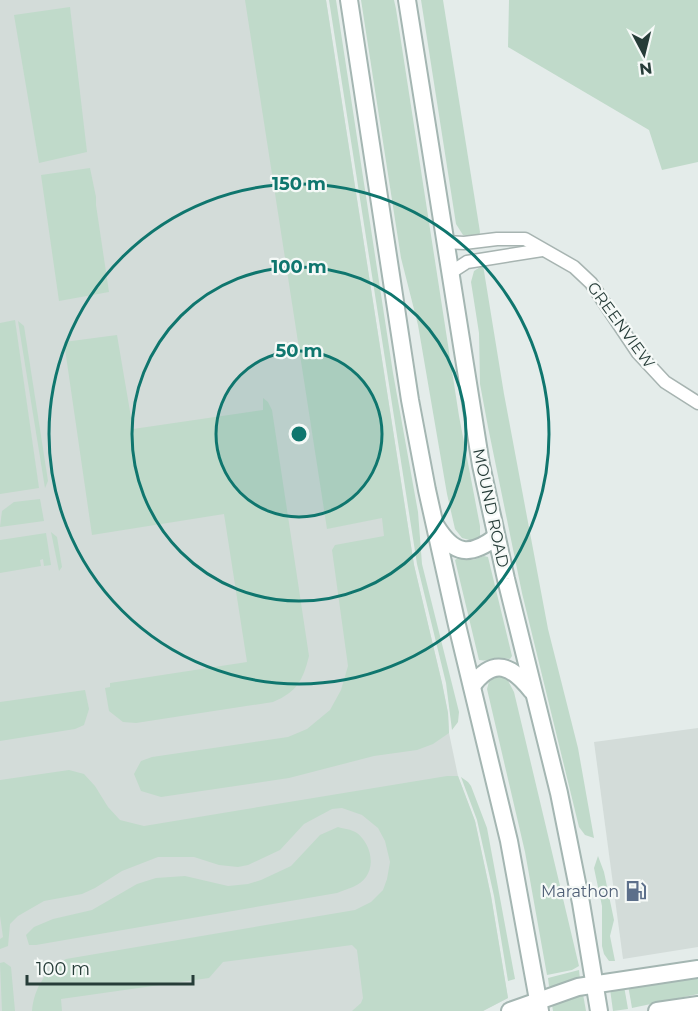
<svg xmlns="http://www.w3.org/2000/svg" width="698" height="1011" font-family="Montserrat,sans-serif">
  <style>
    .built { fill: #d3dcd9 }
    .green { fill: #c0daca }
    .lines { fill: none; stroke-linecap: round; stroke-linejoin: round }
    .street-casing { stroke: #a7b4b1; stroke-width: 15 }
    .secondary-casing { stroke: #a4b6b2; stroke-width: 20 }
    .street { stroke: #fff; stroke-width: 12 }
    .secondary { stroke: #fff; stroke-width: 16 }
    .ring { fill: none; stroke: #0f766e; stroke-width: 3 }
    .labels { text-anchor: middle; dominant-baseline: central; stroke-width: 4.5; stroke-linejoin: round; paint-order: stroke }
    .street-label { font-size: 16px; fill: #263c38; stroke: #f5f9f7 }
    .service-label { font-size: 16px; fill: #4e5e75; stroke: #f5f9f7; text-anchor: end }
    .centre { fill: #0f766e; stroke: #f5f9f7; stroke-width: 3 }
    .ring-label { font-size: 18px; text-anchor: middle; font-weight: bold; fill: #0f766e; stroke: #f5f9f7; stroke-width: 4.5; stroke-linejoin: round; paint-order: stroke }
  </style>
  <rect width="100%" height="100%" fill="#e4ecea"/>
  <g class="built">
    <path d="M0,0H326L414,565L442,683L448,713L449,733L458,776L475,821L491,896L508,998L483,1011H0Z"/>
    <path d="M698,728V947L623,959L594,742Z"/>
  </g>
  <g class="green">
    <path d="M245,0H326L414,565L442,683L448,713L449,733L433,744L417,750L374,756L289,778L161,797L141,791L134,774L141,761L152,757L288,737L307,729L330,710L341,690L348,666L332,550L335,545L384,536L382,518L327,529Z"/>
    <path d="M329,0H336L393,373L418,512L422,564L459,712L458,722L452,730L446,683L417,564Z"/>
    <path d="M361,0H394L396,9L459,416L480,526V536L473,541L462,538L455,529L447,494L418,325L401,258Z"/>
    <path d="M421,0H443L480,232L479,236L471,237L463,235L456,224Z"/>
    <path d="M509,0H698V162L662,170L649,130L508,47Z"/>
    <path d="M70,7L87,152L39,163L14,15Z"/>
    <path d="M90,168L96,197V205L109,292L59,301L41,175Z"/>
    <path d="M483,265L504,394L548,629L578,748L594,838L585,835L579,827L522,593L488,427L480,384L479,333L471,282L474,271Z"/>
    <path d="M15,320L39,488L0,494V323Z"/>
    <path d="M18,321L24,326L48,481L45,488Z"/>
    <path d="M117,335L133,429L263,410V398L268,402L272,410L309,656C303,680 297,692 273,702L136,723L123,722L109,711L105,688L110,687V683L247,662L224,514L92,535L64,342Z"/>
    <path d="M40,499L44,521L0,527L2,511L14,502Z"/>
    <path d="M51,532L57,537L62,567L59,571Z"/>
    <path d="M46,533L51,565L44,566L43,559L40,560L41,566L0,573V540Z"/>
    <path d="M484,556L488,557L512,656L510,659C498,656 489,662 479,660L455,560L458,558L473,560Z"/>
    <path d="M496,675L503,676L507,679L514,692L579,966L572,970L547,975L525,852L487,689L490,678Z"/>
    <path d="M85,690L89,709L84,725L75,729L0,741V702Z"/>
    <path d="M69,770L84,774L95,786L108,807L120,820L144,826L447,776H458L475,821L491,896L508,998L483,1011H352L361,1003L363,998L357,950L352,945L223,962L209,978L61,999L62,1011H32C34,988 46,969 66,959L355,910L371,902L383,890L387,879L390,862L385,841L378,828L362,815L342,808L332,809L304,824L280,850L248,865L238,867L219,865L194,857H158L122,871L95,888L82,894L44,901L18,916L10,924L8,946L0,949V939L3,937L0,916V780Z"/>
    <path d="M461,777L468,782L471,786L487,828L515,979L508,981L494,896L477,820Z"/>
    <path d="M338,827C344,829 351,829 357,833C369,842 376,863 366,877C360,886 347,889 337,893L36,945H29L26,935L34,927L53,919L92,910L137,884L156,878L185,876L228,886L248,884L261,880L291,866L320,835Z"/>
    <path d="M598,856L604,872L614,920L610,936L615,961H609L604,954L602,946V906L594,868Z"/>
    <path d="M4,962L11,967L15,1011H2L0,963Z"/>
    <path d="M579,970L580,979L552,988L549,986L548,978Z"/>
    <path d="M698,975V994L632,1008L628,985Z"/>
    <path d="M624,986L628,1009L613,1011L610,989Z"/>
    <path d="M583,994L586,1011H553L552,1005Z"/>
  </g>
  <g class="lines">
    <defs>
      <g id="street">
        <path d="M445,242L464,243L497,239H525L574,267L591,283L638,353L665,382L698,403"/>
        <path d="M450,273L467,262L542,250"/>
      </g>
      <g id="secondary">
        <path d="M349,0L410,400L427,490L457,625L509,841L540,1011"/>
        <path d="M407,0L481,465L506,579L559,793L581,903L599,1011"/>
        <path d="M436,526C454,555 470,557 496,537"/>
        <path d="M472,686C494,656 512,666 532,691"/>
        <path d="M510,1011L578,987L698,969"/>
        <path d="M657,1011L698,1005"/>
      </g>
    </defs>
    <use href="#street" class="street-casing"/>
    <use href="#secondary" class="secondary-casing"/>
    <use href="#street" class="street"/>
    <use href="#secondary" class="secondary"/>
  </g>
  <circle cx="299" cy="434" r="83" fill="#0f766e" fill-opacity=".12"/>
  <g class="ring">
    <circle cx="299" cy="434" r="83"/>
    <circle cx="299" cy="434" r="167"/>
    <circle cx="299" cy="434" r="250"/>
  </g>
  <defs>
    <symbol id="fuel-bare" viewBox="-9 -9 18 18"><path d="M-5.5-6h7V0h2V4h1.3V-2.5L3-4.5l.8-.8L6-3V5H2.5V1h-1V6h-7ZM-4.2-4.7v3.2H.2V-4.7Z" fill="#5c6f8a" stroke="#f5f9f7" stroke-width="2.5" paint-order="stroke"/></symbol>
  </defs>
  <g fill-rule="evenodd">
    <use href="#fuel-bare" x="621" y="876" width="30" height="30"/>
  </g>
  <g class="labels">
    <g class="street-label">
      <text transform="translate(621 325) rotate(54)">GREENVIEW</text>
      <text transform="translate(491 508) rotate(78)">MOUND ROAD</text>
    </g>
    <g class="service-label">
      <text x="619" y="891">Marathon</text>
    </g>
  </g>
  <circle cx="299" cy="434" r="9" class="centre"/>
  <g class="ring-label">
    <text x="299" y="190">150 m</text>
    <text x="299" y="273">100 m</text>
    <text x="299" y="357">50 m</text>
  </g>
  <g transform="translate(644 54) rotate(173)" stroke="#f5f9f7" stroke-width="4.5" paint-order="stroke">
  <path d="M0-4.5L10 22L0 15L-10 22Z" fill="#263c38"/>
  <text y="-9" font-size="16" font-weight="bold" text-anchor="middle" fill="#263c38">N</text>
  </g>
  <path d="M27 975v9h166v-9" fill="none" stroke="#263c38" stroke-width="3"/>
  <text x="36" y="975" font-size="18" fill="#263c38" stroke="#f5f9f7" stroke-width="4.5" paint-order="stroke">100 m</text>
</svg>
